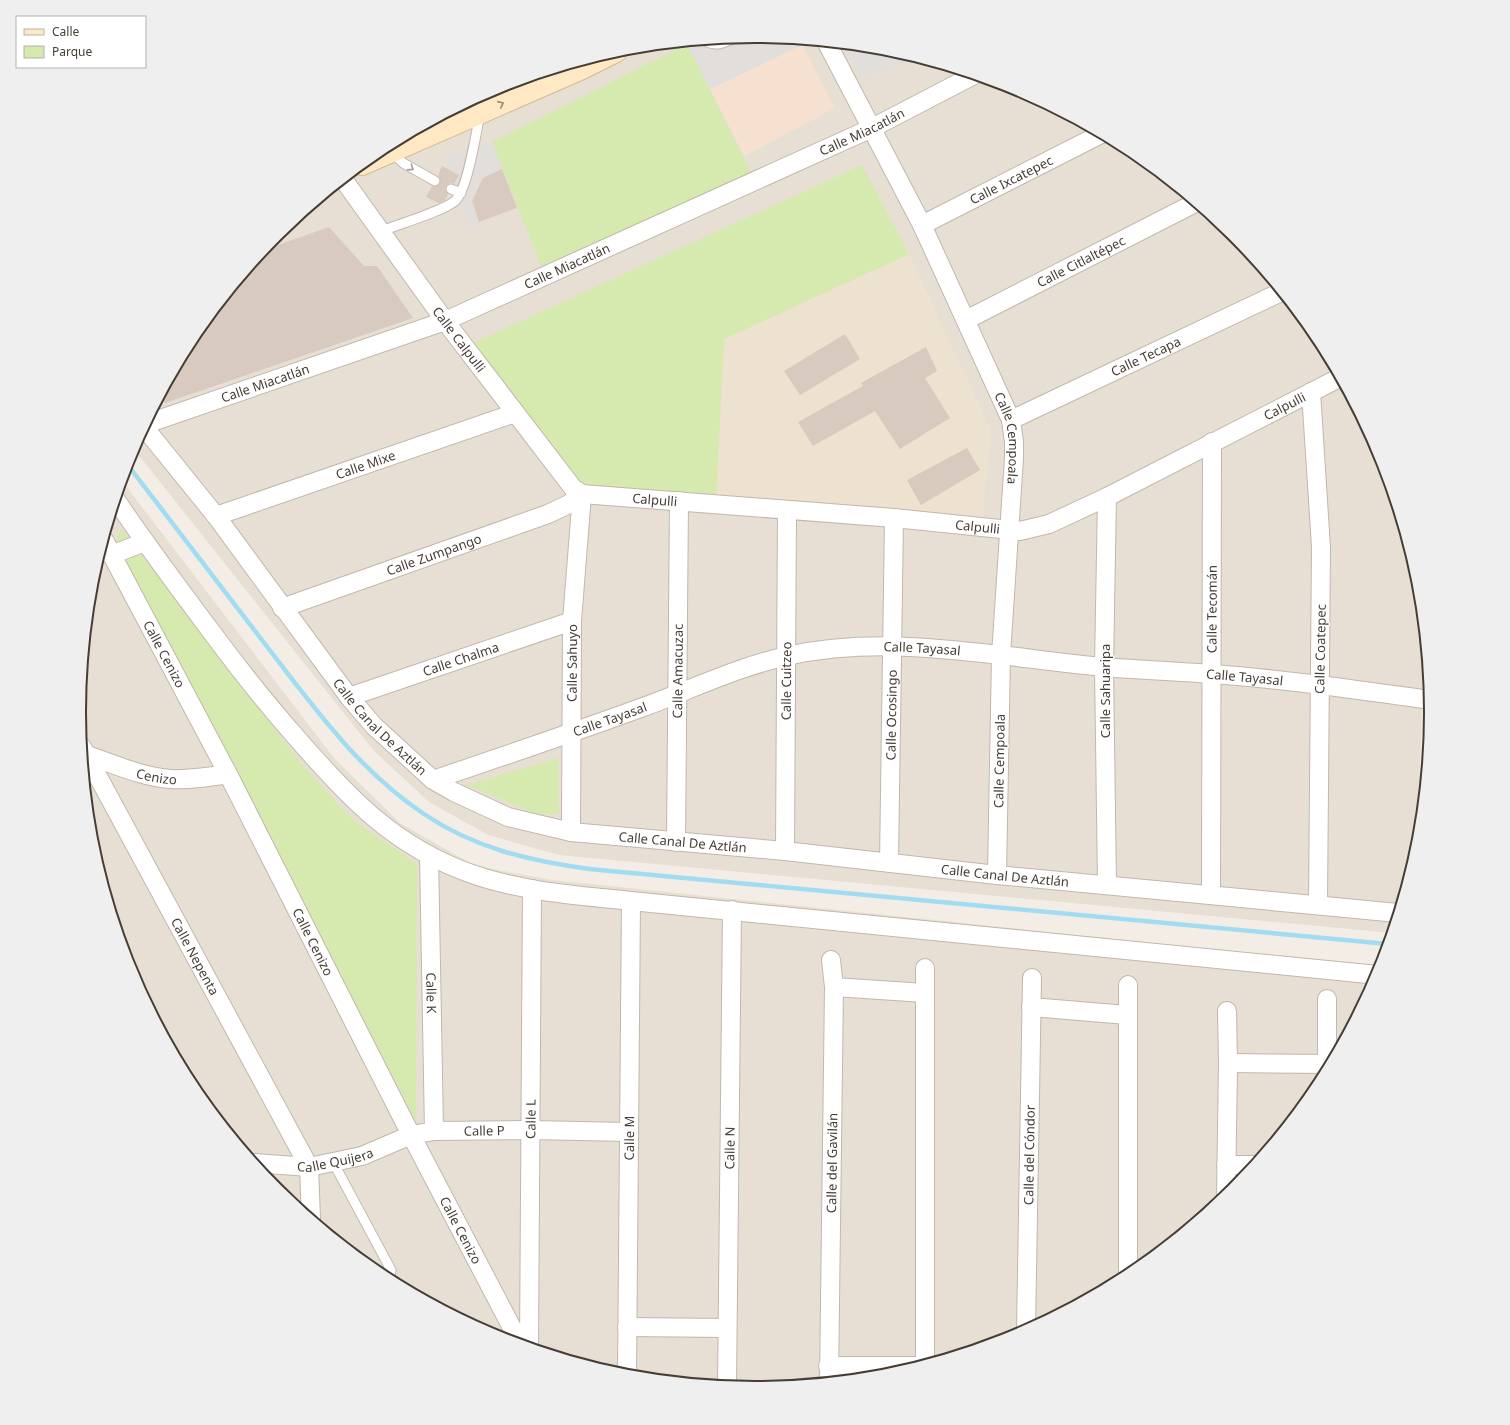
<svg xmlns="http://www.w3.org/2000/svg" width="1510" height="1425" font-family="'Noto Sans',sans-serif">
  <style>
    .residential { fill: #e7dfd4 }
    .commercial { fill: #f6e1d0 }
    .education { fill: #ede1cf }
    .green { fill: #d6e9ae }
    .parking { fill: #e1dedb }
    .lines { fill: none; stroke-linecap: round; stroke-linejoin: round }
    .stream { stroke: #a1dcf1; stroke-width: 4.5 }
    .building { fill: #d8cabe }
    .service-casing { stroke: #c2b7ab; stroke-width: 11 }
    .minor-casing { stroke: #c2b7ab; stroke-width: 20 }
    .secondary-casing { stroke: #d4bb95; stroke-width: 24 }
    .service { stroke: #fff; stroke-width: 9 }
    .minor { stroke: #fff; stroke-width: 18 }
    .secondary { stroke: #ffe9c4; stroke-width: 22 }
    .oneway { stroke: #998a75 }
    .oneway2 { stroke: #a29e9a }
    .labels { text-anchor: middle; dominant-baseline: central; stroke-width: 3; stroke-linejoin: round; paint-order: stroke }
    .street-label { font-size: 13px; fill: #463d35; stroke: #fff }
    .rim { fill: none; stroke: #463d35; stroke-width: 2 }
  </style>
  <rect width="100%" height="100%" fill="#f3ede6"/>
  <g class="residential">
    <path d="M755,36L887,49L1014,88L1131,150L1234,234L1318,337L1380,454L1419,581L1422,613L1423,679L1417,850L1392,933L559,855L488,835L429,802L374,751L133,448L193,336L277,234L379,150L496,87L623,49Z"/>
    <path d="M122,481L334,758L400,823L475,866L553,880L1381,967L1380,972L1317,1089L1233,1191L1131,1275L1014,1338L887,1376L755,1389L623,1376L496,1337L379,1275L276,1191L192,1088L130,971L91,844L79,712L92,580Z"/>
  </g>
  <path class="commercial" d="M802,45L835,108L744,156L710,89Z"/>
  <path class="education" d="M909,254L991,431L982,522L716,499L724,339Z"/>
  <g class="green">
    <path d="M687,44L752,174L542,268L492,142Z"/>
    <path d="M862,165L909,254L724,339L716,499L582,488L471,344Z"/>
    <path d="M121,528L301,763L351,818L417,864L416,1121L116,543Z"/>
    <path d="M558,758L559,814H537L466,785Z"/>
  </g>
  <g class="parking">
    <path d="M755,36L800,40L802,45L710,89L687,44L692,42Z"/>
    <path d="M843,45L887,49L898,52L903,63L862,79Z"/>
    <path d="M492,142L502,169L483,178L472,201L479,222L469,230L445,156Z"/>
  </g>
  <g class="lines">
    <path class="stream" d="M127,464C173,524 219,584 265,644C313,706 358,770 424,814C474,848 530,861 589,869L1388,944"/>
  </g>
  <g class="building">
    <path d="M442,166L459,175L454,184L450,183L446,186L445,190L448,194L445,200L439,203L426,197L432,186H438L440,184V178L438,176Z"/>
    <path d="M502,169L517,208L479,222L472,201L483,178Z"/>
    <path d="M329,227L364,266H377L413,318L165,403L161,396L193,336L264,250Z"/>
    <path d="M845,334L860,359L800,395L784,371Z"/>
    <path d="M926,347L937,371L925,378L950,418L900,449L875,411L813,446L798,422L863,386L861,383Z"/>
    <path d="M967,448L980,470L921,505L907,480Z"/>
  </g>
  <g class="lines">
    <defs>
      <g id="service">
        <path d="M705,41C716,47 724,43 735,38"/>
        <path d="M391,152L403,163L435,181"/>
        <path d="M451,189L461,193"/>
        <path d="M379,232C396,225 445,211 456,200C468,187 476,133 480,114"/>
        <path d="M333,1162L391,1270L389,1280"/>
      </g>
      <g id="minor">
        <path id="s1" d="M827,43L922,225L1011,420L1014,442V458L1001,655L997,875"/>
        <path id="s2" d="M343,179L445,321L573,488L582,494L894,518L1020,531L1049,524L1107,497L1339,378"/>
        <path id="s3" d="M922,225L1101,134"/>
        <path id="s4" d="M966,320L1195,203"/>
        <path d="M1311,392L1321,547L1318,905"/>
        <path id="s5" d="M1011,420L1281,292"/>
        <path id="s6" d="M146,424L445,321L872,128L974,75"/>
        <path id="s7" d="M144,427L216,516L349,697L374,726L433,780L454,792L508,817L571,832L785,851L997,875L1398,913"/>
        <path d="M116,500C147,546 180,590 213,634C239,669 266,703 295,736C347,796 394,847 472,874C523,892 577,895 631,901L1378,975"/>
        <path id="s8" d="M216,516L515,413"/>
        <path id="s9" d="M104,540L228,774L411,1135L521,1345"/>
        <path d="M111,555L145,542"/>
        <path id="s10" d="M282,608L548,514L569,504L582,494"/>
        <path id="s11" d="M349,697L572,621"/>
        <path id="s12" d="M82,747L309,1167L311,1219"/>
        <path id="s13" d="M87,755C114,764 142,777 170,779C190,780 209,777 228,774"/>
        <path id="s14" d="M433,780C504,756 575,732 646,706C692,689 738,667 787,656C891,633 999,657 1103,667C1139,670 1175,671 1211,674C1284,679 1357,690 1430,700"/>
        <path id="s15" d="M571,832L572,621L582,494"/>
        <path id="s16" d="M676,842L679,501"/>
        <path id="s17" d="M785,851L787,510"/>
        <path id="s18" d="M429,855L434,1131"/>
        <path id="s19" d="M889,863L894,518"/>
        <path d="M1107,885L1104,667L1107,497"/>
        <path id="s20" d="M1211,895L1212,442"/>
        <path d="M925,968V1364"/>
        <path d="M834,987L925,993"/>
        <path d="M1031,1007L1127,1015"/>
        <path d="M1228,1063L1330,1064"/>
        <path d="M1327,1064V999"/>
        <path id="s21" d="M254,1163L309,1167L362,1156L411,1135L434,1131L530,1130L628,1132"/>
        <path d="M1226,1165H1254"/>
        <path d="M1226,1197L1228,1063L1227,1011"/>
        <path d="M1128,1277V985"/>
        <path d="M627,1327L727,1328"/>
        <path id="s22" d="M1026,1331L1032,978"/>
        <path id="s23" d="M529,1348L532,889"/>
        <path d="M828,1366H919"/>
        <path id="s24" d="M627,1376L631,901"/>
        <path id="s25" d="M829,1382L834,987L831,960"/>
        <path id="s26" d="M727,1386L732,910"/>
      </g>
      <path id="secondary" d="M362,164L582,68L616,51"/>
    </defs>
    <use href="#service" class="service-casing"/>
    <use href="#minor" class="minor-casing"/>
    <use href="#secondary" class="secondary-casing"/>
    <use href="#service" class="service"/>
    <use href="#minor" class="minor"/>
    <use href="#secondary" class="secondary"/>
  </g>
  <defs><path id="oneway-chevron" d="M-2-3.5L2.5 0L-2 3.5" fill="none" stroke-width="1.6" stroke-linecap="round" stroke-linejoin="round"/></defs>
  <use class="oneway" href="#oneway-chevron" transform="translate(501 104) rotate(-24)"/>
  <use class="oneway2" href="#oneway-chevron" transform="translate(411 168) rotate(33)"/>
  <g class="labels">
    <g class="street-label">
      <text stroke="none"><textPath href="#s6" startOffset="774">Calle Miacatlán</textPath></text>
      <text stroke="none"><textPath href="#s3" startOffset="100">Calle Ixcatepec</textPath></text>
      <text stroke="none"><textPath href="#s4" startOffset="129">Calle Citlaltépec</textPath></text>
      <text stroke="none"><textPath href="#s6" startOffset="450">Calle Miacatlán</textPath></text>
      <text stroke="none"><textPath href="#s2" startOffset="198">Calle Calpulli</textPath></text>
      <text stroke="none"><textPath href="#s5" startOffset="149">Calle Tecapa</textPath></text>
      <text stroke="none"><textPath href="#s6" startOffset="126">Calle Miacatlán</textPath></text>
      <text stroke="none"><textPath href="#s2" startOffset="1129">Calpulli</textPath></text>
      <text stroke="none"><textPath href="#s1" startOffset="437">Calle Cempoala</textPath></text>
      <text stroke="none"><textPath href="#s8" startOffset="158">Calle Mixe</textPath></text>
      <text stroke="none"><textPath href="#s2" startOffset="469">Calpulli</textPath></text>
      <text stroke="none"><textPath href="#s2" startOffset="793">Calpulli</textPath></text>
      <text stroke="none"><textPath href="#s10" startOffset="161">Calle Zumpango</textPath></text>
      <text stroke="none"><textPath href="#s20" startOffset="286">Calle Tecomán</textPath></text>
      <text transform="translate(1320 649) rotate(-89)">Calle Coatepec</text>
      <text stroke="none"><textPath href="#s14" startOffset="511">Calle Tayasal</textPath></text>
      <text stroke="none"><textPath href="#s9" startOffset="129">Calle Cenizo</textPath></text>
      <text stroke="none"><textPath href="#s11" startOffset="118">Calle Chalma</textPath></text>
      <text stroke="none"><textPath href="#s15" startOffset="169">Calle Sahuyo</textPath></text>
      <text stroke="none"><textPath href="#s16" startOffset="171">Calle Amacuzac</textPath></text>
      <text stroke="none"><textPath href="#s14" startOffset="835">Calle Tayasal</textPath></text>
      <text stroke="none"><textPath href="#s17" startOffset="170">Calle Cuitzeo</textPath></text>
      <text transform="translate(1105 691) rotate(-90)">Calle Sahuaripa</text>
      <text stroke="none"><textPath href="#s19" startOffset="148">Calle Ocosingo</textPath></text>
      <text stroke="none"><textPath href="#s14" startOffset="187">Calle Tayasal</textPath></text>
      <text stroke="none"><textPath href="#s7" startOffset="382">Calle Canal De Aztlán</textPath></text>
      <text transform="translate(999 761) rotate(-89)">Calle Cempoala</text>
      <text stroke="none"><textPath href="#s13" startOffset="73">Cenizo</textPath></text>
      <text stroke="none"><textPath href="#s7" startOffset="718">Calle Canal De Aztlán</textPath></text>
      <text stroke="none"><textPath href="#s7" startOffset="1042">Calle Canal De Aztlán</textPath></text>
      <text stroke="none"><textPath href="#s9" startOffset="453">Calle Cenizo</textPath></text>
      <text stroke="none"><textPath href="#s12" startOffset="238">Calle Nepenta</textPath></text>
      <text stroke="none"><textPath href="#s18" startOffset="138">Calle K</textPath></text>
      <text stroke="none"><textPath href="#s23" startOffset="229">Calle L</textPath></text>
      <text stroke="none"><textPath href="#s21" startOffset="236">Calle P</textPath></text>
      <text stroke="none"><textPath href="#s24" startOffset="238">Calle M</textPath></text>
      <text stroke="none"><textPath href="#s26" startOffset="238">Calle N</textPath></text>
      <text stroke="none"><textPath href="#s22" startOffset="176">Calle del Cóndor</textPath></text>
      <text stroke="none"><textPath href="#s21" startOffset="82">Calle Quijera</textPath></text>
      <text stroke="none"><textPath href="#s25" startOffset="219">Calle del Gavilán</textPath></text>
      <text stroke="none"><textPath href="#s9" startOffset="777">Calle Cenizo</textPath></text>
    </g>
  </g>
  <path d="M0 0H1510V1425H0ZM86 712a669 669 0 1 1 1338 0a669 669 0 1 1-1338 0Z" fill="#f0efef" fill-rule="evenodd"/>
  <path class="rim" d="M86 712a669 669 0 1 1 1338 0a669 669 0 1 1-1338 0Z"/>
  <rect x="16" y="16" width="130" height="52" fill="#ffffff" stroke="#b5b1ae"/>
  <rect x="24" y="29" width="20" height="6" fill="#ffe9c4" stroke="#b5b1ae"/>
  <text x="52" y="36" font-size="12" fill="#463d35">Calle</text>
  <rect x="24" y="46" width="20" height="12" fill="#d6e9ae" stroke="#b5b1ae"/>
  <text x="52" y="56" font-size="12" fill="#463d35">Parque</text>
</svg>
